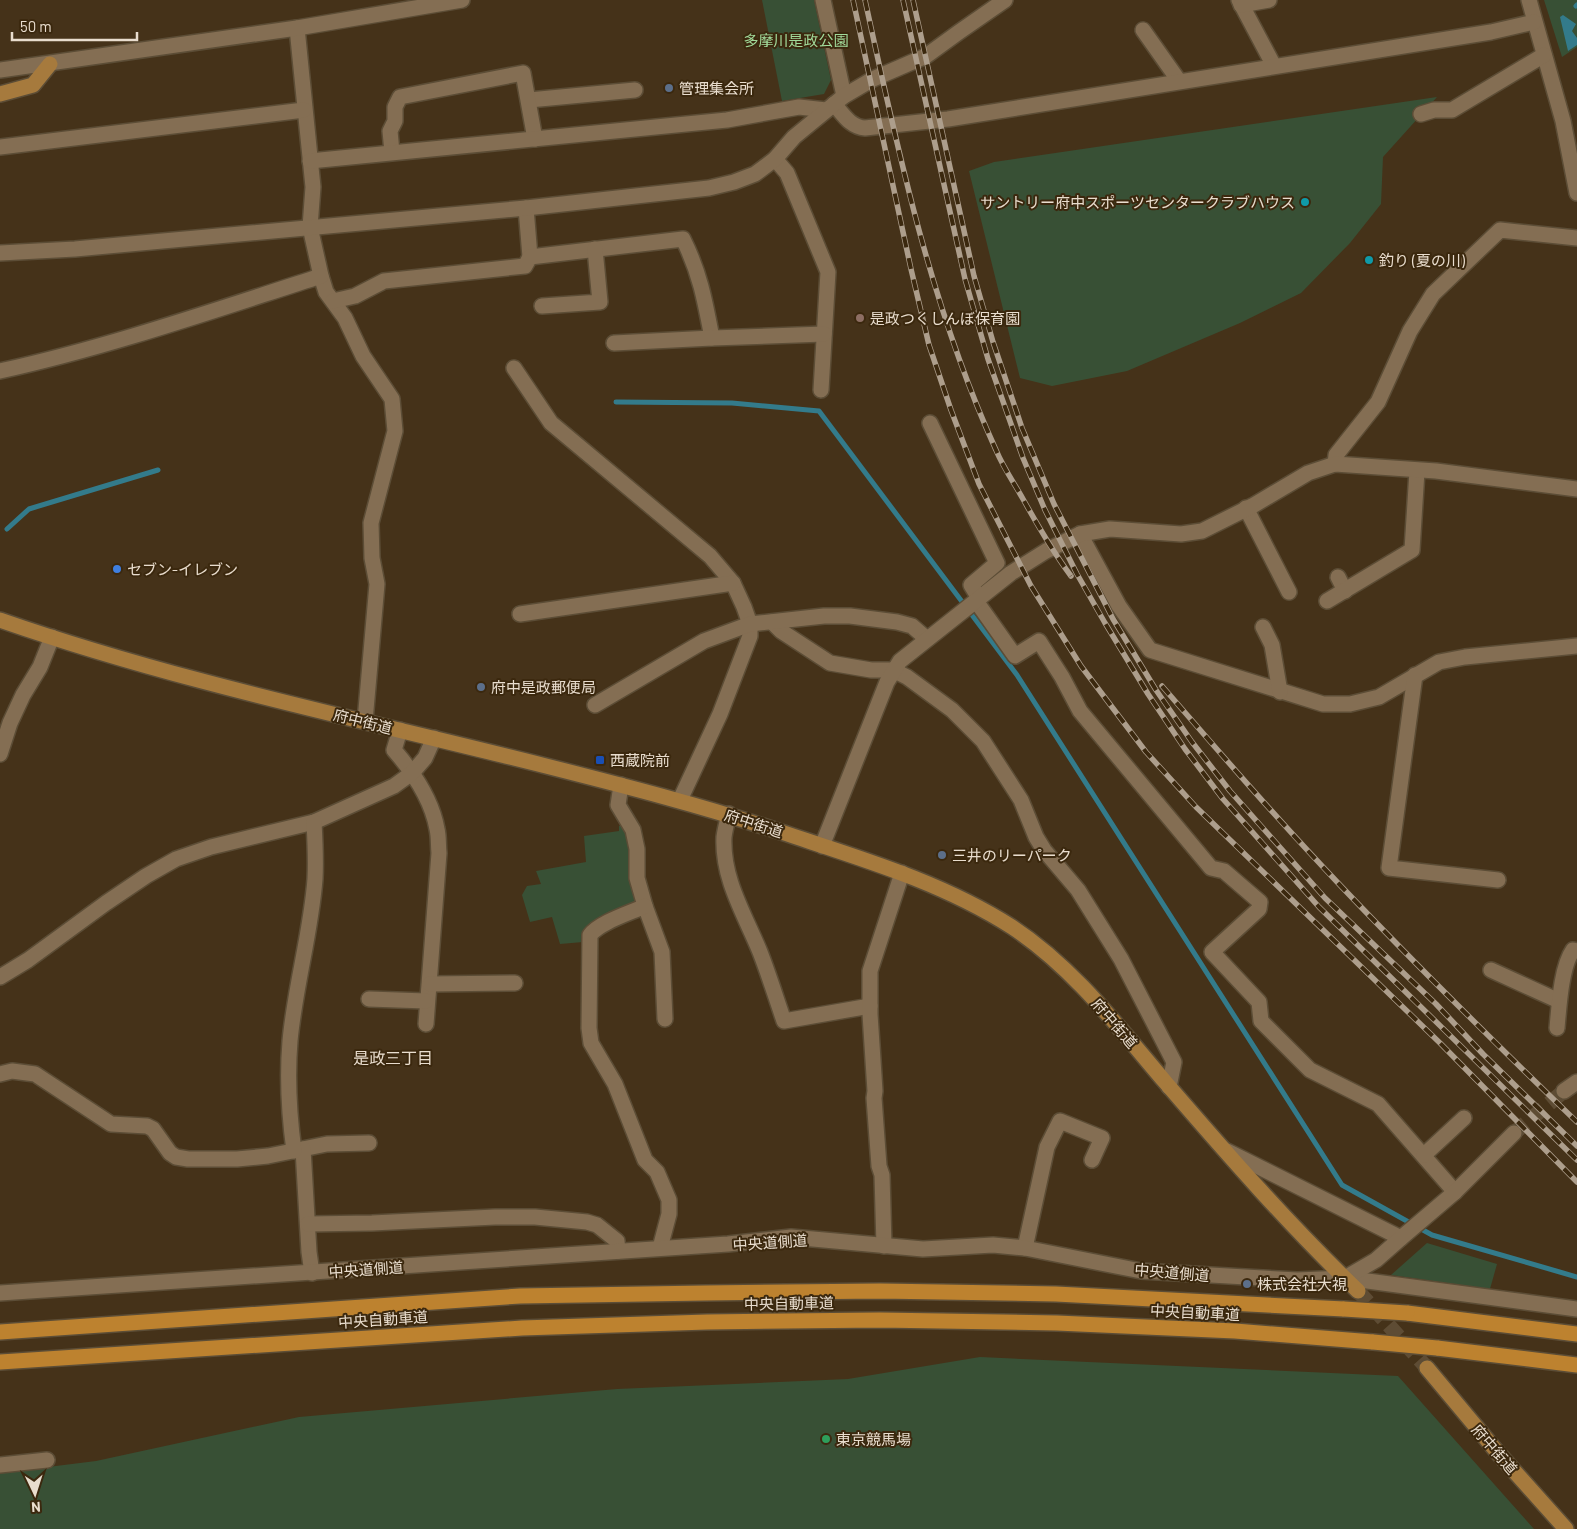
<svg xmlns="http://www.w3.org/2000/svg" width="1577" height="1529" font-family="Barlow,'Noto Sans JP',sans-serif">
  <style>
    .green { fill: #385035 }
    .water { fill: #337b8b }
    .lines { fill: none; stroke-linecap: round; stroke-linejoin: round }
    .stream { stroke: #337b8b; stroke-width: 5 }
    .minor-tunnel { stroke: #5e4c34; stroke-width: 15; stroke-dasharray: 15 8; stroke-linecap: butt }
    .major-tunnel { stroke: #5e4c34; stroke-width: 15; stroke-dasharray: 15 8; stroke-linecap: butt }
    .minor-casing { stroke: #5c4d36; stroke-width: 18 }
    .major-casing { stroke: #5c4d36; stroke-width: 18 }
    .highway-casing { stroke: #5c4d36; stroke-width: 18 }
    .minor { stroke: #846e53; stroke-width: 15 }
    .major { stroke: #a67a3d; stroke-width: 15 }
    .highway { stroke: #bd822f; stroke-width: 15 }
    .rail-casing { stroke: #ad9e8c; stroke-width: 5.5 }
    .rail { stroke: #3b280e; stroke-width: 4; stroke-dasharray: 11; stroke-linecap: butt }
    .highway-bridge-casing { stroke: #5c4d36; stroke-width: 18; stroke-linecap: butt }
    .highway-bridge { stroke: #bd822f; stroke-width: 15 }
    .service-dot { fill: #5c6f8a; stroke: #3b280e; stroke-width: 2 }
    .culture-dot { fill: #0f9aa8; stroke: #3b280e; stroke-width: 2 }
    .education-dot { fill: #8d6e63; stroke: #3b280e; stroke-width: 2 }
    .shop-dot { fill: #3f7fe0; stroke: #3b280e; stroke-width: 2 }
    .transit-dot { fill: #1a4fb4; stroke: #3b280e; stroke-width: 2 }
    .leisure-dot { fill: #2e9e5b; stroke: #3b280e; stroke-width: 2 }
    .labels { text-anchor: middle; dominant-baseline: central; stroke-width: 4; stroke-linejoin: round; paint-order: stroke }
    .park-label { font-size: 15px; fill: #a1da9a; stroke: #3b280e }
    .poi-label { font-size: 15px; fill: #e9ddce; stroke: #3b280e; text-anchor: start }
    .street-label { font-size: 15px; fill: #e9ddce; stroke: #3b280e }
    .neighbourhood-label { font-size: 16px; fill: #e9ddce; stroke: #3b280e }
  </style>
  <rect width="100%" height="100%" fill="#453219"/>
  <g class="green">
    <path d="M762,0H814L831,80L824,94L782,101Z"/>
    <path d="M1544,0H1577V47L1562,57Z"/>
    <path d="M1437,97L1383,157L1381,204L1350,243L1301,293L1240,323L1127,371L1052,386L1020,378L969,171L994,162Z"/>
    <path d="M624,824L629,830L639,903L583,942L560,944L552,917L530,922L522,895L527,886L541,884L536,871L586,862L584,836L619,831V826Z"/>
    <path d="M1427,1243L1497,1264L1490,1289L1391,1275Z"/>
    <path d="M980,1357L1398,1376L1534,1529H0V1473L96,1461L299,1417L617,1389L848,1379Z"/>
  </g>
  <path class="water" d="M1563,15L1576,24L1572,31L1577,38V45L1568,51L1560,17Z"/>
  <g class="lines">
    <g class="stream">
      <path d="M1576,6L1577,5"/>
      <path d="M616,402L732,403L819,411L1017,675L1342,1185L1432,1235L1577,1277"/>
      <path d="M7,529L29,509L158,470"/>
    </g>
    <path class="minor-tunnel" d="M1514,1133L1564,1091"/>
    <path class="major-tunnel" d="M1358,1291L1427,1368"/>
    <defs>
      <g id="minor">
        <path d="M823,0L844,96"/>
        <path d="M1239,0L1274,66"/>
        <path d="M1529,0L1563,121L1577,193"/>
        <path d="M1241,5L1269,0"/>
        <path d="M297,28L313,187L310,227L321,276L326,292L345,318L363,356L392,399L395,431L371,523L372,558L377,584L365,721"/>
        <path d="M1143,30L1179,81"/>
        <path d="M0,70L297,28L462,0"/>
        <path d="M529,100L635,90"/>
        <path d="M834,104C843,114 850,127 865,128L948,119L1491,32L1534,22"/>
        <path d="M1421,114L1434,110H1452L1544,55"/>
        <path d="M0,147L304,110"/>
        <path d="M392,152L390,131L395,121V107L400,97L523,73L535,139"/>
        <path d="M775,159L787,173L828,272L821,390"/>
        <path d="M310,161L727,120L799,107L826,110"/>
        <path d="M526,208L530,257"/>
        <path d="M0,253L75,249L526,208L709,188L734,182L755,174L775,159L794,137L844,96L873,79L926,56L959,32L1005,0"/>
        <path d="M333,301L355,296L384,281L525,266L530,257L683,239C700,273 705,301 712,338"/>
        <path d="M542,306L600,302L595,249"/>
        <path d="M614,343L712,338L824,334"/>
        <path d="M514,368L551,423L710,556L733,583L744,607L750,624V636L720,714L680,800"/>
        <path d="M0,371C109,347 215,310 321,276"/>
        <path d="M930,423L997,563L971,585L979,598"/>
        <path d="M1335,464L1336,455L1378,402L1410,331L1433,294L1500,230L1577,238"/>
        <path d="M1246,508L1289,592"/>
        <path d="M1080,534L1119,606L1150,650L1323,704H1350L1379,697L1439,662L1465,657L1577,646"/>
        <path d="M1338,577L1345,591"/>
        <path d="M976,601L1015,656L1039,641L1062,677L1080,711L1211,868L1224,871L1260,902L1259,909L1212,952L1259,1002L1261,1021L1310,1070L1378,1104L1455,1192"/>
        <path d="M1327,601L1412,550L1417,471"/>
        <path d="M520,614L733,583"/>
        <path d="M772,622L781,631L830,663L871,670H893L907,677L952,710L983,741L1021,800L1036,837L1044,850L1078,890L1121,959L1174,1062L1169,1087"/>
        <path d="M1263,627L1272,645L1280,692"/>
        <path d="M1415,675L1389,868L1498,880"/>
        <path d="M595,705L704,641L750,624L824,616H850L897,622L912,626L927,639"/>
        <path d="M400,730L394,750C413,772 432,801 437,829C439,837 438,845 439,853L426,1024"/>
        <path d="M0,754L10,723L23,695L40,667L52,637"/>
        <path d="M621,785L618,805L633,830L637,849V878L645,906L662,952L665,1019"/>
        <path d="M729,814C727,822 725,829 724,837C722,879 745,915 760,952C769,975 776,998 784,1021L870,1006"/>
        <path d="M822,846L887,682L900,661L1011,573L1046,551L1080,534L1110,529L1181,534L1202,531L1254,505L1308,473L1335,464L1436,471L1577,489"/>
        <path d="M645,906C630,913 600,922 590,935L589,1028L591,1043L615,1084L645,1160L657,1172L669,1200V1214L660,1248"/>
        <path d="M1491,970L1559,1001"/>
        <path d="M0,977L28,960L106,903L146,876L176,859L211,847L314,822L394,786L412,773L425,758L434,738"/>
        <path d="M430,984L515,983"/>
        <path d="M369,999L426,1001"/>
        <path d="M1557,1028C1559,1007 1561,967 1573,950L1577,951"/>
        <path d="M0,1074L12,1071L35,1074L111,1124L147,1126L153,1129L170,1153L176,1157L188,1159H237L268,1156L327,1144L369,1143"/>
        <path d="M1564,1091L1577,1082"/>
        <path d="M303,1149L309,1252L312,1273"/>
        <path d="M294,1151C289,1114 287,1077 290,1041C295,986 311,933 315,879C316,860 315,840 314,822"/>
        <path d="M1227,1151L1401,1238"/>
        <path d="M1424,1155L1464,1118"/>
        <path d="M308,1224L372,1223L495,1217H535L587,1222L597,1225L617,1241L618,1251"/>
        <path d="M884,1246L882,1175L879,1166L874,1098L875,1091L870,1014V971L902,873"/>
        <path d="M1025,1248L1047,1147L1060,1121L1102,1138L1092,1160"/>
        <path d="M1345,1278L1577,1309"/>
        <path d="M0,1293L728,1244L791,1237L923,1249L993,1245L1025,1248L1141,1271L1297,1280L1345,1278L1376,1260L1401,1238L1455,1192L1514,1133"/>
        <path d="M0,1465L47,1460"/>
      </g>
      <g id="major">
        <path d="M0,94L33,85L50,64"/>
        <path d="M0,620C178,682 364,720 546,766C625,786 703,806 781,832C859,858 942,882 1012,927C1074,968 1119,1028 1166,1083C1228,1155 1290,1226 1358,1291"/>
        <path d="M1427,1368L1498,1453L1566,1529"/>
      </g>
      <g id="highway">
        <path d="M1407,1313L1577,1334"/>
        <path d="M0,1332L520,1296L705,1293L880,1291L1056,1294L1344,1309"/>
        <path d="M1437,1348L1577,1365"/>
        <path d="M0,1362L522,1328L707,1322L880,1320L1057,1323L1235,1331L1373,1342"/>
      </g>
    </defs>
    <use href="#minor" class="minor-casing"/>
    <use href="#major" class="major-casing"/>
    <use href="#highway" class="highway-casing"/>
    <use href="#minor" class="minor"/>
    <use href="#major" class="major"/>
    <use href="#highway" class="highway"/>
    <defs>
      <g id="rail">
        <path d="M853,0L911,269L929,345L951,410L979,484L1031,586L1081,666L1146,752L1196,807L1440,1043L1577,1182"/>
        <path d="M865,0C898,152 931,307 996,450C1003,467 1014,483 1023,499C1038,526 1053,552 1071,576"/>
        <path d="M903,0L965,279L988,359L1023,458L1045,510L1077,574L1105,623L1148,694L1185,749L1223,799L1319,907L1577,1160"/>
        <path d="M913,0L974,276L993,342L1022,428L1054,504L1113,619L1156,690L1192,742L1230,791L1325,898L1436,1004L1483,1054L1577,1146"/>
        <path d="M1162,686C1220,753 1278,820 1339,884C1416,965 1496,1044 1577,1122"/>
      </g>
    </defs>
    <use href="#rail" class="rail-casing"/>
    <use href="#rail" class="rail"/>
    <defs>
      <g id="highway-bridge">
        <path d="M1344,1309L1407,1313"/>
        <path d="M1373,1342L1437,1348"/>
      </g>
    </defs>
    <use href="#highway-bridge" class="highway-bridge-casing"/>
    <use href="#highway-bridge" class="highway-bridge"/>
  </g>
  <g class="service-dot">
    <circle cx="669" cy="88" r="5"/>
    <circle cx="481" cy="687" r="5"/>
    <circle cx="942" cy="855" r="5"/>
    <circle cx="1247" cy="1284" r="5"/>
  </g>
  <g class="culture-dot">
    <circle cx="1305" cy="202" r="5"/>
    <circle cx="1369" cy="260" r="5"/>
  </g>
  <circle class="education-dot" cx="860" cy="318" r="5"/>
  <circle class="shop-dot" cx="117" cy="569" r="5"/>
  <rect class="transit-dot" x="595" y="755" width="10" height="10" rx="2.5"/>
  <circle class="leisure-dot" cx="826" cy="1439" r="5"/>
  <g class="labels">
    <g class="park-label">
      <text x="796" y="40">多摩川是政公園</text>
    </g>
    <g class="poi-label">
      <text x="679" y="88">管理集会所</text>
      <text x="1295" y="202" text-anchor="end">サントリー府中スポーツセンタークラブハウス</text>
      <text x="1379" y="260">釣り (夏の川)</text>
      <text x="870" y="318">是政つくしんぼ保育園</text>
      <text x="127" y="569">セブン-イレブン</text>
      <text x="491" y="687">府中是政郵便局</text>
      <text x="610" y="760">西蔵院前</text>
      <text x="952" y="855">三井のリーパーク</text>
      <text x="1257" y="1284">株式会社大視</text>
      <text x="836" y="1439">東京競馬場</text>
    </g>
    <g class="street-label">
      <text transform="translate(363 721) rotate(14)">府中街道</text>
      <text transform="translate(754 823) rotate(18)">府中街道</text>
      <text transform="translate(1115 1023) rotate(49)">府中街道</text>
      <text transform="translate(770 1242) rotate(-4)">中央道側道</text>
      <text transform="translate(366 1269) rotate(-4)">中央道側道</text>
      <text transform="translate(1172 1272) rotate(5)">中央道側道</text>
      <text transform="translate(789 1303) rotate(-1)">中央自動車道</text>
      <text transform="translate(1195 1312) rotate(3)">中央自動車道</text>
      <text transform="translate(383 1319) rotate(-4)">中央自動車道</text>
      <text transform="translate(1495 1449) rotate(49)">府中街道</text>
    </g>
    <g class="neighbourhood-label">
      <text x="393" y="1057">是政三丁目</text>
    </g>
  </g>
  <g transform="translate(35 1494) rotate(176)" stroke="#3b280e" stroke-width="4" paint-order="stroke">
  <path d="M0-4L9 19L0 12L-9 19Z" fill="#e9ddce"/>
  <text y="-8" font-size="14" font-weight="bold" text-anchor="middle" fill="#e9ddce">N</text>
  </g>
  <path d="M12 32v8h125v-8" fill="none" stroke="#e9ddce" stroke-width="2.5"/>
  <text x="20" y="32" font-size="15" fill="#e9ddce" stroke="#3b280e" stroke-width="4" paint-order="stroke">50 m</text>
</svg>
